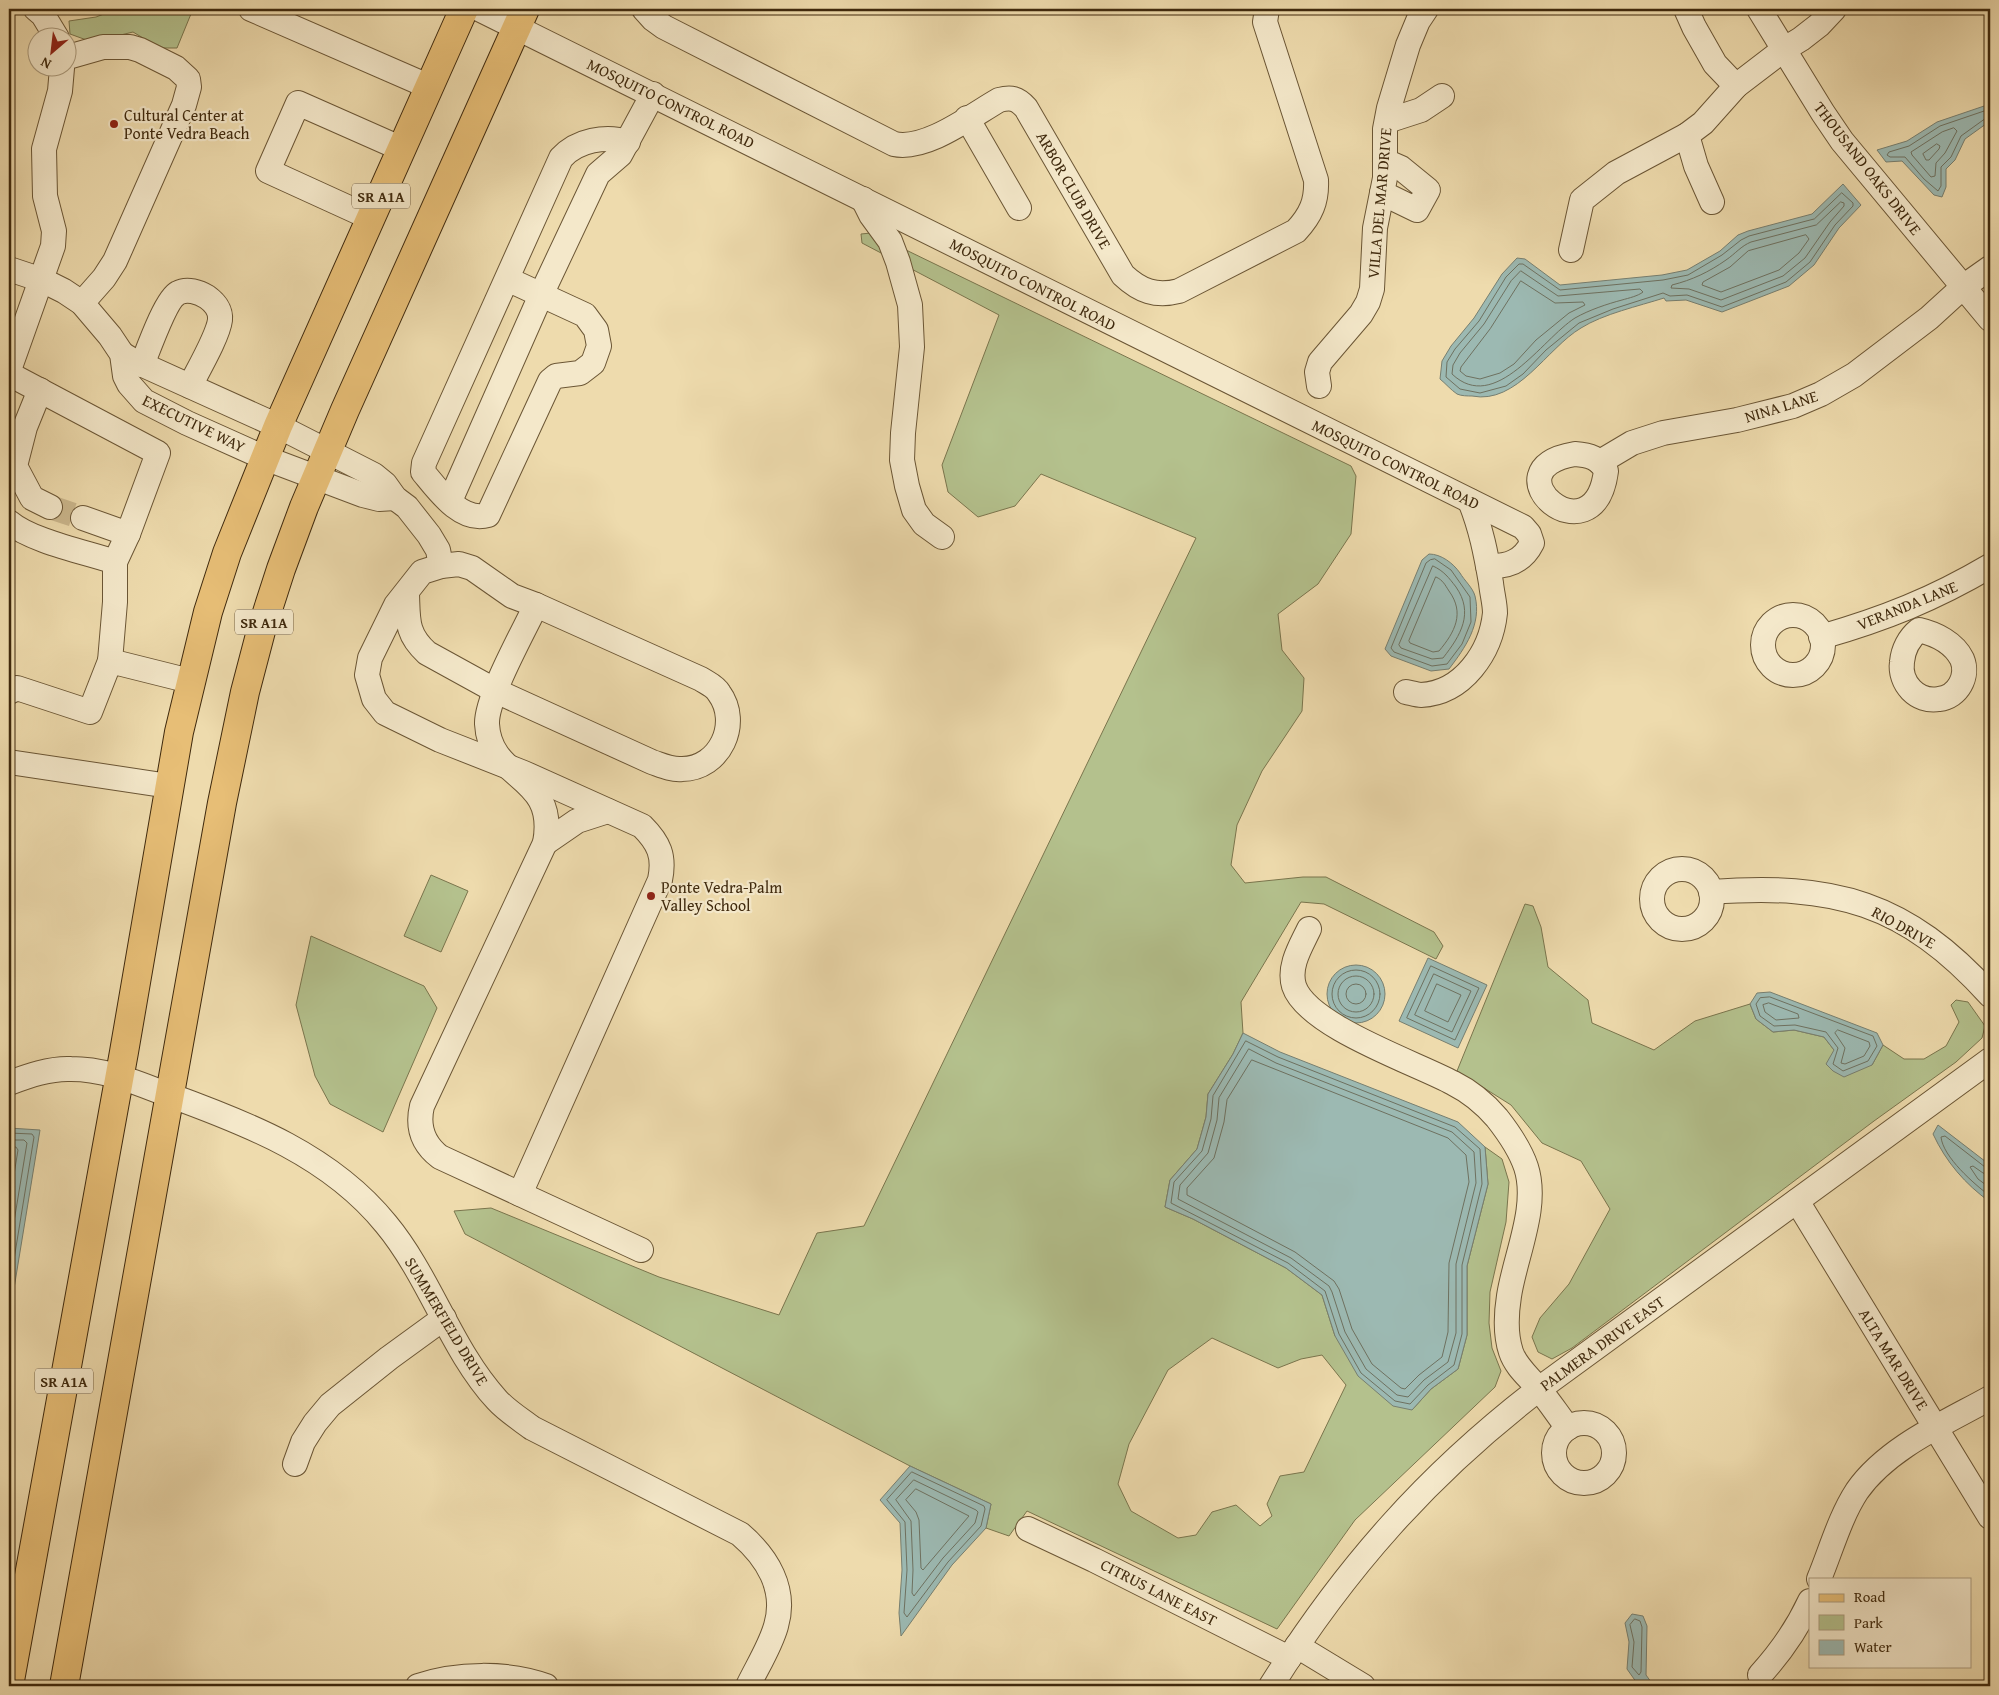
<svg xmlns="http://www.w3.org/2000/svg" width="1999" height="1695" font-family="'Gentium Book Plus',serif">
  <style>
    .green { fill: #b4c18d; stroke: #7a754d; fill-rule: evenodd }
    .water { fill: #9cb9b2; stroke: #777f70 }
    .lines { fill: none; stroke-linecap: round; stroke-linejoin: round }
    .shore { stroke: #6e7160; stroke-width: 1 }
    .minor-tunnel { stroke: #cbb78d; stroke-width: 24; stroke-dasharray: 24 12; stroke-linecap: butt }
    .minor-casing { stroke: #6b5635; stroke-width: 26 }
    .major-casing { stroke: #3f290d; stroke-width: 30 }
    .minor { stroke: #f4e8ca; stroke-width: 24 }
    .major { stroke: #e7be76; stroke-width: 28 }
    .poi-dot { fill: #8f2418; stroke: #f4e8ca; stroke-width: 2 }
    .labels { text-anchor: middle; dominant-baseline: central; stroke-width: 4.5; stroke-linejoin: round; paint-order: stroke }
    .shield { fill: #f4e8ca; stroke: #756246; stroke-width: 1 }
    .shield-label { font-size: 15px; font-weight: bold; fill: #3f290d }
    .street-label { font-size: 16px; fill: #3f290d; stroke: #f4e8ca }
    .poi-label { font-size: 16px; fill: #3f290d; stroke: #f4e8ca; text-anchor: start }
  </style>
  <rect width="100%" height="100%" fill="#eedbad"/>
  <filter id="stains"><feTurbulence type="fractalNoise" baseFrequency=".004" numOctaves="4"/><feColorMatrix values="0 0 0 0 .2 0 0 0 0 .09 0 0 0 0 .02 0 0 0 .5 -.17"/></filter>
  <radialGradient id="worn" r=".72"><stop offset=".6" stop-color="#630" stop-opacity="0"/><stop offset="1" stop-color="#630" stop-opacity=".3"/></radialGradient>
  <g class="green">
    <path d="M117,9H193L177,48H160L133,32L92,42L70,34L69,21L96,17Z"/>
    <path d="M871,233L1351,466L1356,476L1351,534L1318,584L1278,614L1282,650L1304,678L1302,711L1262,771L1237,825L1231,865L1245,883L1303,877H1326L1434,932L1443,946L1436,959L1324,904L1301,902L1241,1002L1243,1033L1233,1054L1208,1094L1206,1117L1197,1149L1170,1180L1165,1207L1193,1219L1286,1268L1322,1295L1335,1336L1412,1410L1431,1389L1458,1369L1467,1335V1266L1488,1184L1485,1147L1502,1159L1509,1182L1506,1222L1490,1292L1489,1323L1492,1348L1501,1371L1495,1387L1355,1520L1277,1629L1027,1511L1009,1536L986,1528L991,1504L910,1466L465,1234L454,1211L491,1208L659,1277L779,1315L817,1233L864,1226L1196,538L1041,474L1015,506L978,517L948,492L942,465L999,315L862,243L861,234ZM1212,1338L1278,1368L1301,1359L1322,1355L1346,1385L1304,1472L1280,1476L1267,1504L1272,1516L1260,1526L1236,1505L1212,1512L1196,1535L1178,1538L1131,1511L1118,1484L1129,1444L1168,1370Z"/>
    <path d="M431,875L468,891L441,952L404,936Z"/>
    <path d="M1525,904L1533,906L1541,927L1548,967L1588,1000L1592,1023L1654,1050L1695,1021L1750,1004L1756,1019L1773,1032L1794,1030L1824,1037L1834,1050L1872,1065L1883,1045L1904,1059H1924L1946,1046L1959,1022L1951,1005L1956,1000L1968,1002L1985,1026L1982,1038L1956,1062L1874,1121L1572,1348L1552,1359L1538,1352L1532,1337L1540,1318L1569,1284L1610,1209L1581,1161L1542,1143L1511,1105L1457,1071Z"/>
    <path d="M311,936L424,986L437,1008L383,1132L330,1104L315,1076L296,1005Z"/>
  </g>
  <g class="water">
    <path d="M1990,104V121L1965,139L1955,160L1946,169V187L1942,197L1934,195L1902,161L1886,162L1877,150L1907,141L1937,122Z"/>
    <path d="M1843,184L1861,205L1839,228L1814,265L1789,286L1722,312L1686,300L1666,301L1664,298C1639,306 1603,314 1581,328C1547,348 1517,405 1472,396C1468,396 1461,396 1457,394C1451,390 1445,383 1440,379L1442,361L1451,346L1474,318L1502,274L1517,258L1525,259L1560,285L1662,275L1687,270L1720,251L1738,235L1748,231L1812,214Z"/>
    <path d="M1429,554C1441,554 1453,563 1460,573C1464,580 1473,588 1475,596C1482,624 1465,648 1449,669L1431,671L1391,656L1385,649L1422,560Z"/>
    <path d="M1428,958L1487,985L1458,1048L1399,1021Z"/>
    <circle cx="1356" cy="994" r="29"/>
    <path d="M1770,992L1877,1033L1883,1045L1872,1065L1844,1077L1833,1071L1826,1064L1834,1050L1824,1037L1794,1030L1773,1032L1756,1019L1750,1004L1757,993Z"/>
    <path d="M1243,1033L1280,1052L1458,1122L1485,1147L1488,1184L1467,1266V1335L1458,1369L1431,1389L1412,1410L1393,1406L1358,1376L1335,1336L1322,1295L1286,1268L1193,1219L1165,1207L1170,1180L1197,1149L1206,1117L1208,1094L1233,1054Z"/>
    <path d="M1938,1125L1990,1165V1202C1965,1184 1946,1162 1933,1134Z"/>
    <path d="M9,1128L40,1130L9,1319Z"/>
    <path d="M910,1466L991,1504L986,1528L952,1565L901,1636L899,1613L902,1570L900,1523L880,1500Z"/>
    <path d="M1632,1614L1643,1616L1647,1626L1646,1675L1654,1686H1639L1627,1669L1629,1642L1625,1623Z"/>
  </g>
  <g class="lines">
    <g class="shore">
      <path d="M1990,109L1940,126L1909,146L1889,152L1887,155L1890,157H1905L1924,179L1938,191L1941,186V167L1951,157L1961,136L1986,118L1990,117"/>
      <path d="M1954,128L1957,131L1945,153L1936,163L1935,176L1931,177L1912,155L1911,152L1942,132Z"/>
      <path d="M1937,144L1940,146L1939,149L1929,160H1926L1923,154Z"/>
      <path d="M1842,193L1853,203V206L1835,225L1810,262L1786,282L1722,307L1687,295L1670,296L1663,293L1613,309L1579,323L1546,350L1523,374L1506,386L1480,393L1460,389L1446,377L1447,362L1455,349L1479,321L1506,277L1519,264H1523L1560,290L1663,280L1688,275L1722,255L1741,240L1749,236L1814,219Z"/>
      <path d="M1841,202L1844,203V206L1830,222L1805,258L1783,276L1721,300L1689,289L1671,288L1672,285C1692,280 1709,272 1726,260C1735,254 1741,246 1751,242L1816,225Z"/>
      <path d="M1806,235L1809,239L1799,253L1779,270L1721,292L1702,285L1703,282L1730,267L1748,251Z"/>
      <path d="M1521,271L1558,296L1640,289L1643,292C1638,296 1629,298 1622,300C1607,304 1589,310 1575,318C1542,339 1495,415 1452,374L1453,365L1460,353L1484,324L1511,281Z"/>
      <path d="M1521,281L1555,303L1583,302L1585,305L1569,313L1536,340L1514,364L1500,373L1480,379L1466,376L1460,371L1461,367L1490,329Z"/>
      <path d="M1435,559L1451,570L1470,597L1471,622L1462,644L1447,664L1432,666L1394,652L1391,648L1426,563L1430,560Z"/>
      <path d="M1433,566C1444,571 1449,578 1456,587C1474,613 1461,635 1443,658L1432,659L1401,648L1399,645Z"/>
      <path d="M1436,577C1443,580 1445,585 1449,591C1465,613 1455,632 1439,651L1433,652L1410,643L1409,641Z"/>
      <path d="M1431,966L1479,988L1455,1040L1407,1018Z"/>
      <circle cx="1356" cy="994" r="24"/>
      <path d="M1434,974L1471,991L1452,1032L1415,1015Z"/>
      <circle cx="1356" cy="994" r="18"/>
      <circle cx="1356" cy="994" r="10"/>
      <path d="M1437,984L1461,995L1448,1022L1425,1011Z"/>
      <path d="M1770,997L1873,1036L1877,1046L1868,1061L1843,1071L1833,1064L1838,1048L1826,1032L1795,1025L1774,1026L1760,1016L1756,1004L1760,998Z"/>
      <path d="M1769,1003L1798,1014L1799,1018L1776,1020L1765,1012L1763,1005Z"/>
      <path d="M1838,1030L1869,1042L1870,1046L1864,1056L1845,1064L1841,1063L1845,1048L1835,1033Z"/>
      <path d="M1246,1041L1278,1057L1455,1127L1480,1149L1482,1184L1462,1265V1334L1454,1365L1428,1385L1410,1404L1395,1401L1361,1373L1339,1334L1325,1291L1288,1263L1171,1203L1174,1182L1202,1151L1211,1119L1213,1096Z"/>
      <path d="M1249,1049L1276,1063L1452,1132L1474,1152L1476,1183L1456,1264V1333L1448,1362L1424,1380L1408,1397L1397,1395L1366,1369L1345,1332L1332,1292L1329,1286L1291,1258L1178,1199L1180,1185L1208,1153L1217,1120L1219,1098Z"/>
      <path d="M1252,1060L1448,1138L1466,1155L1469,1182L1449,1263L1448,1332L1442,1357L1419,1375L1405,1389L1401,1388L1372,1364L1352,1329L1339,1289L1334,1281L1295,1252L1187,1195V1188L1214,1158L1224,1122L1227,1100Z"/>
      <path d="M9,1133L32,1134L34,1137L9,1290"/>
      <path d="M9,1140H24L27,1143L9,1252"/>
      <path d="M9,1147H16L18,1150L9,1205"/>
      <path d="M1990,1168L1985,1167L1945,1136L1941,1137C1943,1157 1974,1184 1990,1196"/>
      <path d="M1990,1175L1983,1173L1973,1166L1970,1167L1978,1179L1990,1188"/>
      <path d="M912,1472L984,1506L985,1509L981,1526L948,1562L907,1617L904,1613L907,1570L905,1522L887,1500Z"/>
      <path d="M914,1480L976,1510L978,1512L975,1523L943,1558L914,1596L912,1593L913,1570L911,1521L896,1500Z"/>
      <path d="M916,1489L969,1516L923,1570L921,1568L919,1520L916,1512L906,1500Z"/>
      <path d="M1635,1619L1640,1621L1642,1627L1641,1672L1639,1675L1632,1667L1634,1642L1630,1625Z"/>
    </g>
    <path class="minor-tunnel" d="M50,507L83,518"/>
    <defs>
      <g id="minor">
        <path d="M36,9L43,15L57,38"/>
        <path d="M251,9L430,87"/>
        <path d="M479,9L1523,527L1529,534L1532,543C1523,561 1508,567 1488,566"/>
        <path d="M644,9L653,19L664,27L894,144C926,151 971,116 999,100C1011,97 1017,98 1026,108L1123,275C1140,291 1156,297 1179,291L1296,231C1311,215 1317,201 1316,180L1265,22L1267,9"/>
        <path d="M1686,9L1694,27L1715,64L1736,86"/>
        <path d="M1759,9L1823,113L1842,141L1990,319"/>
        <path d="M68,57L103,47H130L140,50L176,68L188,79L189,87L184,105L115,261L104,278L82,303"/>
        <path d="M967,118L1019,208"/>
        <path d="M1387,121L1421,110L1442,96"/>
        <path d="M1687,135L1696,166L1712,202"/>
        <path d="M1382,193L1417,210L1428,190L1401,168L1385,161"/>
        <path d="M863,199L871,215L890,241L898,262L910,305L912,347L903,433L902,460L907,486L914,510L924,524L942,537"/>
        <path d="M371,218L268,171L298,103L402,149"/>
        <path d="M1571,250L1582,200L1616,173L1687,135L1703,123L1736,86L1783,50L1801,39L1819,25L1834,9"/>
        <path d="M9,269L42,280L64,291L82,303L110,336L122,354L125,376L129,384L144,401L187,423L265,458L363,495L379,499L395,498"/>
        <path d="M507,279L585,315L596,330L599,346L593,363L580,373L556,376L550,381L488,515C461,523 438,490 423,472L424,463L561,158C577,140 606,135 628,142"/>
        <path d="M122,354L132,360L278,426L374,475L385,484L395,498L407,507L429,535L438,550L441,566"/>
        <path d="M142,365C148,350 166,299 178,293C187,288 199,292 207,297C214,302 221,310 220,320C218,336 198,370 190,386"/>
        <path d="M9,370L53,246L54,231L45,196L44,149L60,91L62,68"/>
        <path d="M9,374L158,453L128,534L83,518"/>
        <path d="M1319,386L1317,372L1320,362L1361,314L1368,302L1372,289L1375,228L1385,178V129L1389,108L1408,45L1418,21L1426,9"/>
        <path d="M40,390L25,427L15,466L32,498L50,507"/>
        <path d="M1575,454C1589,455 1600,458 1606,471C1594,564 1484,469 1575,454Z"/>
        <path d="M1600,462L1632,443L1663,433L1737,420L1793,406L1821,394L1854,375L1929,318L1963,287L1990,268"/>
        <path d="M450,501L541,295L598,174L620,155L653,94"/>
        <path d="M9,522C31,541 85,552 115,562"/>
        <path d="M407,594C408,620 406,634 427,653L496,691L652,762C661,765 671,770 682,769C720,769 741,723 719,693C715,686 707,683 701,679L536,605L512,596L472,568L459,564L441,566L422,572L396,605L370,658L367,675L374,699L385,713L440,740L524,773L642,826C659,843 665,856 660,880L520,1194"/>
        <path d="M536,605C524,631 486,698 487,724C490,782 558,773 545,843L422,1106C417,1127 423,1144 440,1157L641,1250"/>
        <circle cx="1793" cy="645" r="30"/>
        <path d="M1919,630C1936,634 1954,643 1962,659C1969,676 1958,697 1939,699C1917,703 1899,683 1902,662C1903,650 1909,638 1919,630Z"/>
        <path d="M1821,637C1884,619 1934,599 1990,566"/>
        <path d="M110,661L115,602V562L128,534"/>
        <path d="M9,692L17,688L90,712L110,661L190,681"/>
        <path d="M1406,692C1411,693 1417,695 1421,695C1463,693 1491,652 1495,613C1495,604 1492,593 1491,583C1486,554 1481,528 1470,501"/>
        <path d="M9,762L169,786"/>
        <path d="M545,843L577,821L608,811"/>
        <circle cx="1682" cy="899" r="30"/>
        <path d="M1711,892C1834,883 1906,902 1990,995"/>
        <path d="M1309,929C1301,946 1288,966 1294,986C1307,1026 1416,1063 1453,1083C1469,1091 1485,1104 1497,1118C1508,1132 1520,1149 1526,1167C1539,1207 1515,1256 1509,1296C1506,1315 1505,1334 1511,1352C1516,1367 1529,1377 1538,1388C1549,1401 1558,1415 1568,1428"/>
        <path d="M9,1083C28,1076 50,1068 71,1069C107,1069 136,1083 169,1095C249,1124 331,1156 386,1224C430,1277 451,1350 497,1400C507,1411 520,1419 532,1428L740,1534C767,1557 787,1589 776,1626C770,1647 757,1667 748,1686"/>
        <path d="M1797,1201L1990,1517"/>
        <circle cx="1584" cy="1453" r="30"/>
        <path d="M295,1464L303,1442L315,1423L330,1405L389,1358L444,1318"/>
        <path d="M1028,1529L1094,1560L1289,1658"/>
        <path d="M1819,1579C1831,1550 1840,1517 1857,1491C1887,1448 1945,1423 1990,1398"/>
        <path d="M1297,1646L1363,1686"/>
        <path d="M1760,1675C1781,1652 1797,1629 1810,1601"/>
        <path d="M418,1686C456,1673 508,1672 546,1686"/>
        <path d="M1271,1686C1345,1568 1428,1474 1539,1389L1990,1060"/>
      </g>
      <g id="major">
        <path d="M9,1686L124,1052L179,732L208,612L227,553L278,426L464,9"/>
        <path d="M64,1686L222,803L245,692L261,631L281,569L304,507L345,410L525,9"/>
      </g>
    </defs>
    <use href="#minor" class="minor-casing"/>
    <use href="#major" class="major-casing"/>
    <use href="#minor" class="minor"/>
    <use href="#major" class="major"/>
  </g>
  <g class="poi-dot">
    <circle cx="114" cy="124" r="5"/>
    <circle cx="651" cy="896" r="5"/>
  </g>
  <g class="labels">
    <g class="shield">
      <rect x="352" y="183.5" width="58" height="25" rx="4"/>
      <rect x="235" y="609.5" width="58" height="25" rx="4"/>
      <rect x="35" y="1368.5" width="58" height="25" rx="4"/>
    </g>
    <g class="shield-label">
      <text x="381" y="196">SR A1A</text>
      <text x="264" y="622">SR A1A</text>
      <text x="64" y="1381">SR A1A</text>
    </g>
    <g class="street-label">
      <text transform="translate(671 103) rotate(26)">MOSQUITO CONTROL ROAD</text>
      <text transform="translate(1868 168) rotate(52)">THOUSAND OAKS DRIVE</text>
      <text transform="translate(1074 190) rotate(60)">ARBOR CLUB DRIVE</text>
      <text transform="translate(1379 203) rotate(-85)">VILLA DEL MAR DRIVE</text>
      <text transform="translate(1033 284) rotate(27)">MOSQUITO CONTROL ROAD</text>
      <text transform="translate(1781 406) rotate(-17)">NINA LANE</text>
      <text transform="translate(194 423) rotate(26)">EXECUTIVE WAY</text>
      <text transform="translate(1396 464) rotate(26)">MOSQUITO CONTROL ROAD</text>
      <text transform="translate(1907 605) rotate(-22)">VERANDA LANE</text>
      <text transform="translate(1904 927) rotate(29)">RIO DRIVE</text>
      <text transform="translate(447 1321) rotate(59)">SUMMERFIELD DRIVE</text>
      <text transform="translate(1602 1343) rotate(-36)">PALMERA DRIVE EAST</text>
      <text transform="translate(1894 1359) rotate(58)">ALTA MAR DRIVE</text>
      <text transform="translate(1159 1592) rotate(27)">CITRUS LANE EAST</text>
    </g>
    <g class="poi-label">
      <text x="124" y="115">Cultural Center at<tspan x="124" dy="18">Ponte Vedra Beach</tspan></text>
      <text x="661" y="887">Ponte Vedra-Palm<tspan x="661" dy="18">Valley School</tspan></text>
    </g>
  </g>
  <rect width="1999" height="1695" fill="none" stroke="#eedbad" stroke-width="30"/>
  <rect x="10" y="10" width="1979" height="1675" fill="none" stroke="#3f290d" stroke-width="2.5"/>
  <rect x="15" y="15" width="1969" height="1665" fill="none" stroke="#3f290d"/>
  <rect x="1809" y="1578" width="162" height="90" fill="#f4e8ca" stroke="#ac9c7e"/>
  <rect x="1819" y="1594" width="25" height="8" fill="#e7be76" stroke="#ac9c7e"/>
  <text x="1854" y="1602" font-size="15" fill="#3f290d">Road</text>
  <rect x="1819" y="1615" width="25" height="15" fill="#b4c18d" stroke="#ac9c7e"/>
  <text x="1854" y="1628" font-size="15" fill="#3f290d">Park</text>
  <rect x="1819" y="1640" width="25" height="15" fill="#9cb9b2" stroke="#ac9c7e"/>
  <text x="1854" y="1652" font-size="15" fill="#3f290d">Water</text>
  <g transform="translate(52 52) rotate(208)"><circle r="24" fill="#f4e8ca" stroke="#ac9c7e"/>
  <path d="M0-4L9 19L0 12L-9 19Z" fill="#8f2418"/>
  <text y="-8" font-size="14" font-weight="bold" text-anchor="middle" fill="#3f290d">N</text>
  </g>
  <rect width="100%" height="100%" filter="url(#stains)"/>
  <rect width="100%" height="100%" fill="url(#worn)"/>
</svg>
